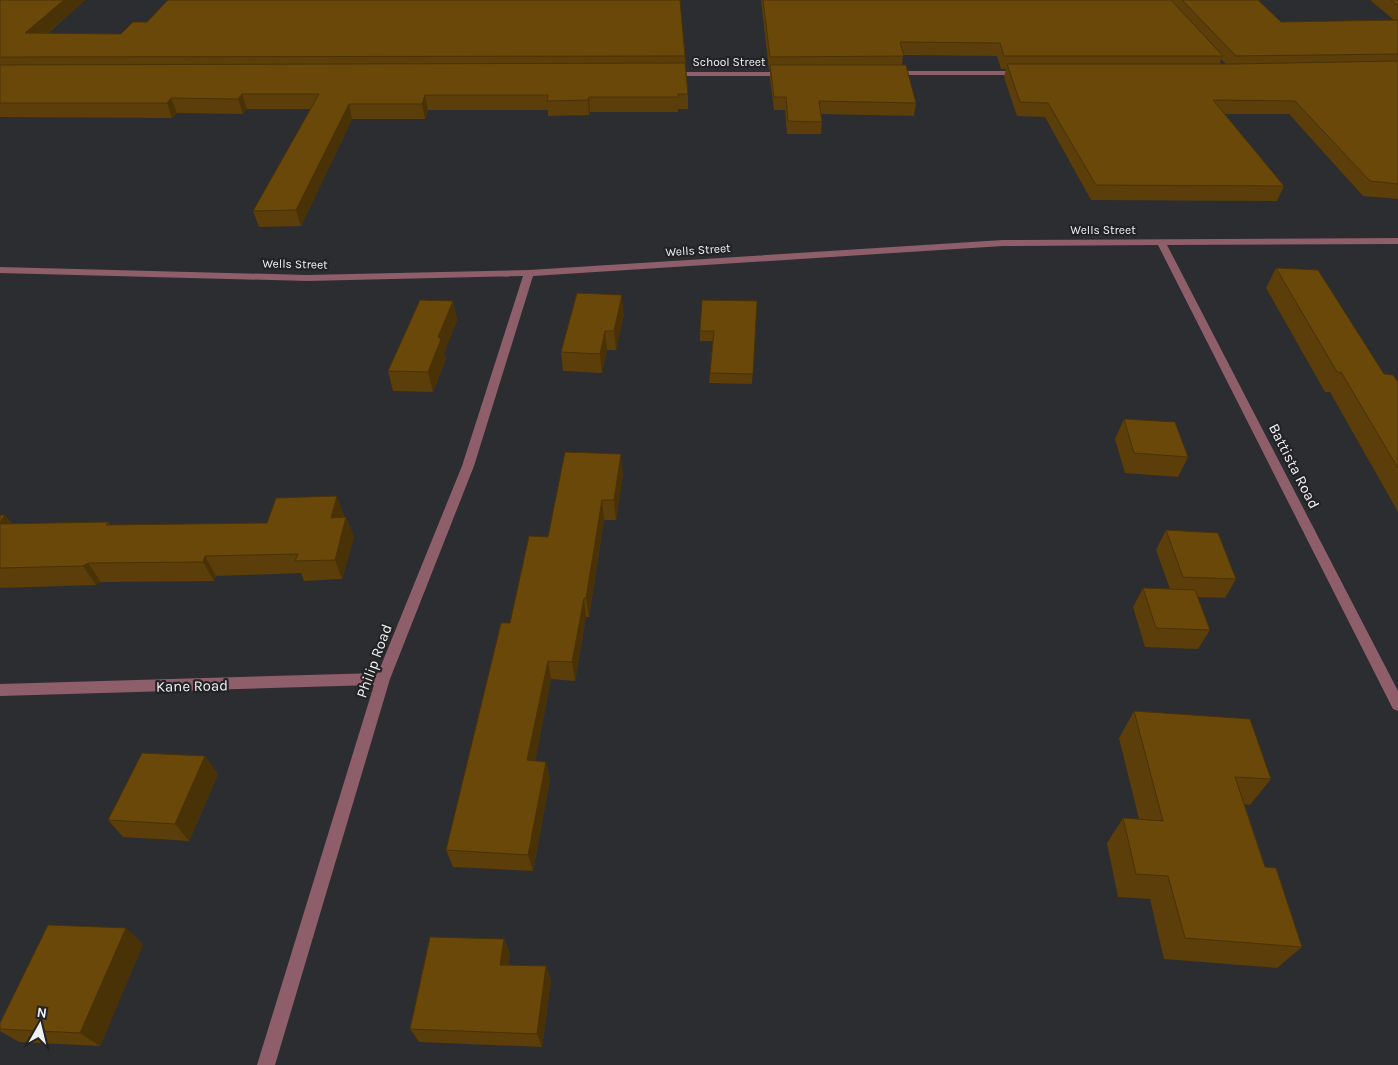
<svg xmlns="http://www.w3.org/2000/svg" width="1398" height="1065" font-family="Karla,sans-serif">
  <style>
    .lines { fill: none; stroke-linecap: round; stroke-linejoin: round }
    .minor { fill: #8f5e6b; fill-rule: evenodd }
    .wall { fill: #5b3e09; fill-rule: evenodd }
    .shaded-wall { fill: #4a3207 }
    .building { fill: #6a480a; stroke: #4a3207 }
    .labels { text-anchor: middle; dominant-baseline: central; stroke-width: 4.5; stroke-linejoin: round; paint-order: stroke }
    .far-street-label { font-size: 12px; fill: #f0f1f3; stroke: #232326 }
    .street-label { font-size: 15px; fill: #f0f1f3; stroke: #232326 }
  </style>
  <rect width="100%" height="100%" fill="#2c2d30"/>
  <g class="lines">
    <g class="minor">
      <path d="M889,71H1020L1024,73L1020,75H892L888,73Z"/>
      <path d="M667,72H787L791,74L787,76H670L666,74Z"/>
      <path d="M1398,238V244L1167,245L1398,691V711L1393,709L1158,245L1003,246L533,276L474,466L390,679L275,1065H257L374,685L0,696V684L378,673L462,466L523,276L307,281L0,273V267L307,275L529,270L1003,240Z"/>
    </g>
  </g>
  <g class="wall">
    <path d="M0,0H85L47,34L685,56L688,94V109H678V112H590L589,115L548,116V110H428L425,119H352L301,226L259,227L253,211L311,109H247L243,114L177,113L172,118L0,117Z"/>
    <path d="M761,0H1258L1281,22L1394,20L1370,0H1398V199L1363,196L1289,114H1224L1284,186L1277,201L1091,200L1045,117L1017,116L1004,77L1006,69H1001L997,56L903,55L902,65L916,103L914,116L821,114L822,122L821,134H787L785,110H774L770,78V70H769ZM1221,59L1226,64H1220Z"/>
    <path d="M1276,268L1384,374L1398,382V512L1330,392H1325L1266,288Z"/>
    <path d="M453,301L457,320L444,353L446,359L433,392L393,391L388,371Z"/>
    <path d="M757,301L752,384L709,383L710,373L713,341H700V331Z"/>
    <path d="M624,314L616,350H607L602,373L563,371L561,352Z"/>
    <path d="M1124,419L1188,457L1178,477L1125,473L1115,439Z"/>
    <path d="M623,474L616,520H604L589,617H586L575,681L551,679L535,761L546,762L550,779L533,871L453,867L446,850L510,623L548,537Z"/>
    <path d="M0,515H5L12,524L108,522L110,525L267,523L344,515V518L346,517L354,537L342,579L304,581L301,573L216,576L214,581L101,582L96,585L0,588Z"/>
    <path d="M1166,530L1236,579L1225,598L1198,597L1210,630L1198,649L1145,647L1133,607L1143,588L1170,589L1156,550Z"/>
    <path d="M1134,711L1271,779L1250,805L1244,804L1265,867L1302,947L1277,968L1164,959L1150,899L1118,897L1107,843L1123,818L1139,819L1119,738Z"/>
    <path d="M218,774L189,841L123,837L108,820Z"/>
    <path d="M504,939L510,954L508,965L546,966L551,981L542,1047L419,1042L410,1029Z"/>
    <path d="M143,944L100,1046L19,1042L0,1031V1023Z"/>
  </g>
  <g class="shaded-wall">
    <path d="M64,0H85L31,47L25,33Z"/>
    <path d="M242,94L247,109L243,114L238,99Z"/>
    <path d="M425,95L428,110L425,119L422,104Z"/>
    <path d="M589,97L590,112L589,115L588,100Z"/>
    <path d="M171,98L177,113L172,118L167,103Z"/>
    <path d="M349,104L352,119L301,226L296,210Z"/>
    <path d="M622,295L624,314L616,350L614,331Z"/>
    <path d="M453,301L457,320L444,353L446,359L433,392L428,372L438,337Z"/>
    <path d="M605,331L607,350L602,373L600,354Z"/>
    <path d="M621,454L623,474L616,520L614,500Z"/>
    <path d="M337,496L344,515L338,538L331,518Z"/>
    <path d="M602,500L604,520L589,617L586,598Z"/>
    <path d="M5,515L19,534L0,525V522Z"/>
    <path d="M346,517L354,537L342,579L335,560Z"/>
    <path d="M205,556L216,576L214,581L203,562Z"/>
    <path d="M88,563L101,582L96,585L83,566Z"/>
    <path d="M584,598L586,617L575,681L572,662Z"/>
    <path d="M548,661L551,679L532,778L527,760Z"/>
    <path d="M205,756L218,774L189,841L175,824Z"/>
    <path d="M546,762L550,779L533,871L528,855Z"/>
    <path d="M126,928L143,944L100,1046L80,1033Z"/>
    <path d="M504,939L510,954L506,979L500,965Z"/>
    <path d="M546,966L551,981L542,1047L537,1034Z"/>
  </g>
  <g class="building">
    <path d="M0,0H64L25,33L121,34L133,22H147L168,0H680L685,56L0,57Z"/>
    <path d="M763,0H1171L1223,56H1004L1000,43L900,42L904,56L770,57Z"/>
    <path d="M1182,0H1258L1281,22L1398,20V54L1236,56Z"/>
    <path d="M1391,0H1398V6Z"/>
    <path d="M1398,61V184L1370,181L1295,101L1213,100L1284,186L1096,185L1048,103L1020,102L1007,64H1233Z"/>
    <path d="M685,63L688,94H678V97H589L588,100L547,101L548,95H425L422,104H349L296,210L253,211L319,94H242L238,99L171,98L167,103H0V65Z"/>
    <path d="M770,65H906L916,103L819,101L822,122L788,121L786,97H774Z"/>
    <path d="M1276,268L1318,270L1384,374L1393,375L1398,382V468L1341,372H1337Z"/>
    <path d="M577,293L622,295L614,331H605L600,354L561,352Z"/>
    <path d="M420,300L453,301L438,337L441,339L428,372L388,371Z"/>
    <path d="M702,300L757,301L753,374L710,373L714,331H700Z"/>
    <path d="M1124,419L1175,422L1188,457L1134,453Z"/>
    <path d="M565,452L621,454L614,500H602L586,598H584L572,662L548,661L527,760L546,762L528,855L446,850L501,623H510L529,536L548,537Z"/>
    <path d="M337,496L331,518L346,517L335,560L295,561L298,554L205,556L203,562L88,563L83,566L0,568V524L108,522L106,525L267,523L276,498Z"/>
    <path d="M0,515H5L0,522Z"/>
    <path d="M1166,530L1218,533L1236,579L1183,577Z"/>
    <path d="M1143,588L1195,590L1210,630L1156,628Z"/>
    <path d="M1134,711L1250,719L1271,779L1235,777L1265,867L1276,868L1302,947L1185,938L1168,876L1136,874L1123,818L1163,821Z"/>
    <path d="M142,753L205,756L175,824L108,820Z"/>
    <path d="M48,925L126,928L80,1033L0,1029V1023Z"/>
    <path d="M430,937L504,939L500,965L546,966L537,1034L410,1029Z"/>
  </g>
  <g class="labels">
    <g class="far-street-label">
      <text x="729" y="62">School Street</text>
      <text x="1103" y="230">Wells Street</text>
      <text transform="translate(698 250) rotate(-4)">Wells Street</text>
      <text transform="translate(295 264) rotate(1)">Wells Street</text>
    </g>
    <g class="street-label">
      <text transform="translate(1294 466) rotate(63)">Battista Road</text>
      <text transform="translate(374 661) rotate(-70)">Philip Road</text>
      <text transform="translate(192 686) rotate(-1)">Kane Road</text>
    </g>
  </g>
  <g transform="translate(40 1025) rotate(8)" stroke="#232326" stroke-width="4" paint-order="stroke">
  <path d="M0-4L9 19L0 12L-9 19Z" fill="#f0f1f3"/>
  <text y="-8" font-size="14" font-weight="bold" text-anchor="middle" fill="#f0f1f3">N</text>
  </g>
</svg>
